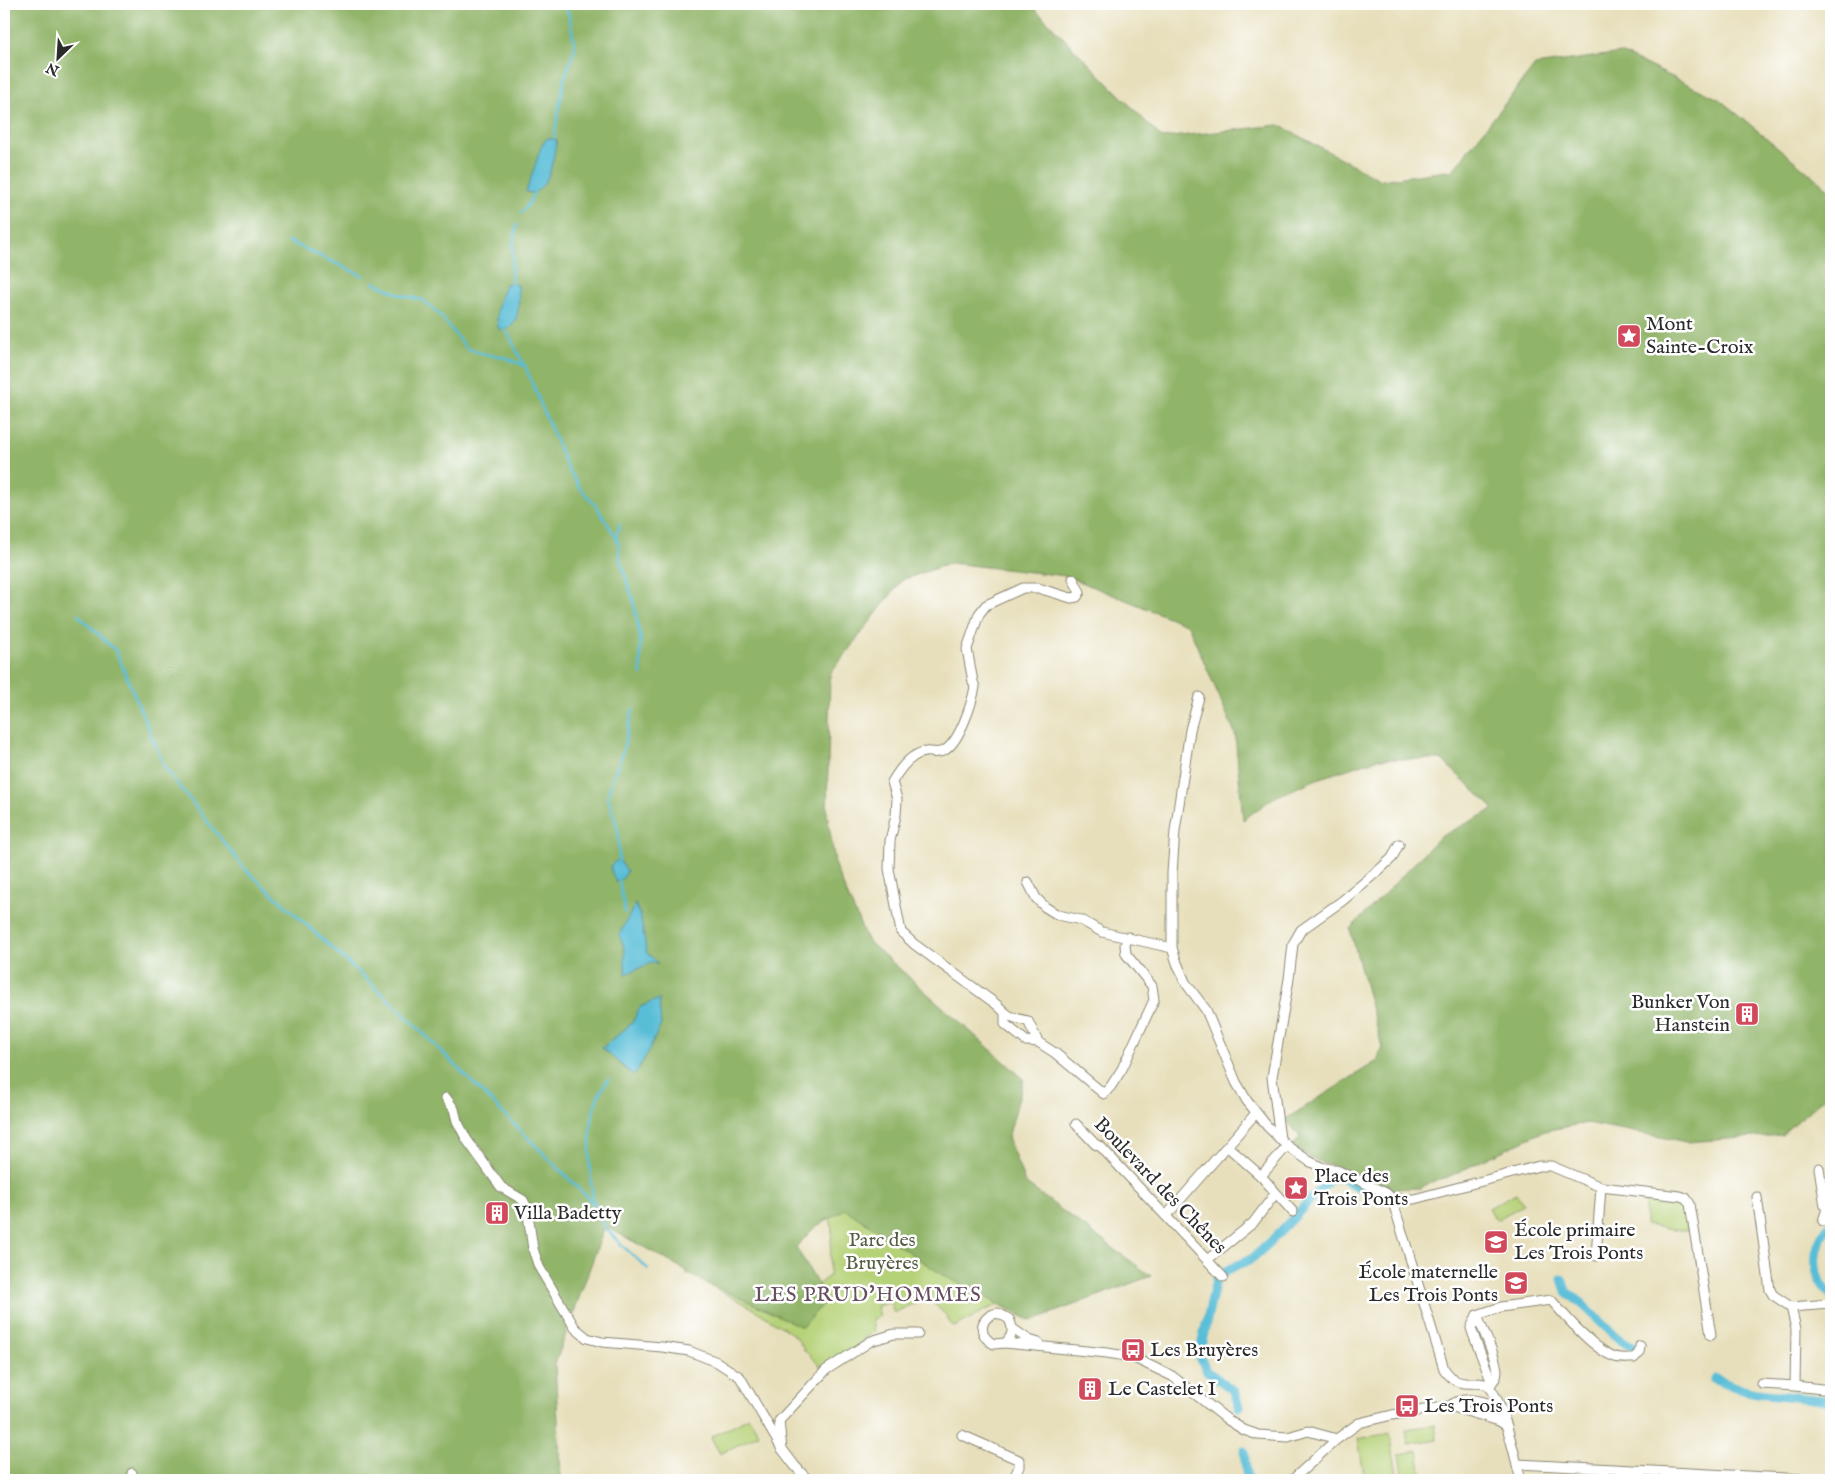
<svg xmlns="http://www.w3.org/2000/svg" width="1835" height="1484" font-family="'IM FELL English',serif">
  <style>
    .green { fill: #b6d278; stroke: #707e52 }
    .forest { fill: #90b468; stroke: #5e704a }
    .water { fill: #59bdd7; stroke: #427481 }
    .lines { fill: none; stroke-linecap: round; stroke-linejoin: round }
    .stream { stroke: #59bdd7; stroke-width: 2.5 }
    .canal { stroke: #59bdd7; stroke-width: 9 }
    .minor-casing { stroke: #898573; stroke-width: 11 }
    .minor { stroke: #fff; stroke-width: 9 }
    .labels { text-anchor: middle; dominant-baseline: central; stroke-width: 5; stroke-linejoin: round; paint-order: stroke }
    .poi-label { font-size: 20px; fill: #2b2b2b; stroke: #fff; text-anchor: start }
    .street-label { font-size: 20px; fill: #2b2b2b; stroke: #fff }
    .park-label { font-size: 20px; fill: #555d42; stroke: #fff }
    .neighbourhood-label { font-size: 21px; letter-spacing: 1px; fill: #664e5f; stroke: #fff }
  </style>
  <rect width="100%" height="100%" fill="#fff"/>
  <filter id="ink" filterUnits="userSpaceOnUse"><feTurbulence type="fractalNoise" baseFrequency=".02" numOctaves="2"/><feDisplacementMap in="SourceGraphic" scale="10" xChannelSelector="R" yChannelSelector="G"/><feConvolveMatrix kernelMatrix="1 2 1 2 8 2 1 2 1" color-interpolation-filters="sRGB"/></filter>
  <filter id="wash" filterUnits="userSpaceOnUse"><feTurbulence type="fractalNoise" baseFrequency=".0096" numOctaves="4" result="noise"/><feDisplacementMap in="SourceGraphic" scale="20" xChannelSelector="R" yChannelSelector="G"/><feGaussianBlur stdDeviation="1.12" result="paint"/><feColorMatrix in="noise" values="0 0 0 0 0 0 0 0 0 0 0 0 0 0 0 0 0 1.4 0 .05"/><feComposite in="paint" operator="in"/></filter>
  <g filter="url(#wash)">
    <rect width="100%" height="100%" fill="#e7dfbb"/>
    <g class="green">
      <path d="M822,1175L1006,1266L996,1306L985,1310L955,1327L949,1322L947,1316L926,1296L914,1305L913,1304L894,1313L890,1302L877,1306L880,1316L872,1320L874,1331L863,1339L859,1346L829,1365H825L822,1368L805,1351L796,1337L788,1331L749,1306L686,1273L702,1242L813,1288L829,1276L832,1228Z"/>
      <path d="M1516,1193L1523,1205L1496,1220L1489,1208Z"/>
      <path d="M1645,1197C1671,1200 1690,1197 1687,1231L1645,1225Z"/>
      <path d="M749,1417L759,1434L720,1454L711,1437Z"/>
      <path d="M1435,1425L1437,1439L1408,1444L1406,1429Z"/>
      <path d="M1390,1433L1398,1480H1365L1358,1439Z"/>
      <path d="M1418,1451L1422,1477L1403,1480L1399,1454Z"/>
    </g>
    <path class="forest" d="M4,4H1030L1162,138L1279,125L1381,180L1453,170L1535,65L1621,53L1719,99L1831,191V1091L1782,1135L1687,1142L1587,1123L1544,1131L1448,1177L1436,1180L1420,1188L1390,1189L1346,1170L1318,1161L1303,1154L1293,1146L1300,1137L1286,1119L1377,1061L1382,1047L1350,929L1440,837L1494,809L1441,759H1378L1317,779L1273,798L1243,820L1235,733L1188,625L1066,576L951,563L902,580L830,674L827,813L836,869L867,940L1024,1079L1008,1138L1025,1183L1151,1276L1031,1321L941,1274L845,1209L815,1227L796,1247L827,1300L802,1327L715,1286L605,1226L555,1364L561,1478L564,1480H4Z"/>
    <g class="water">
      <path d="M547,138L557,140C552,160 553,180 534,193L526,192L541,147Z"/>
      <path d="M506,283L518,285C519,298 521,323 507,329C507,329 499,330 499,330C494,314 499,298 506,283Z"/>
      <path d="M619,860L627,871L623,878L616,882C612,872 605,865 619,860Z"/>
      <path d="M635,904L640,914L647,953L658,963H651L626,974C623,957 628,953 619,935Z"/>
      <path d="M659,999L661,1025L647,1054L634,1076L602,1048L632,1023L640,1007Z"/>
    </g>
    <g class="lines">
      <g class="stream">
        <path d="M554,138L564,80L575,48L570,19L565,4"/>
        <path d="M521,213L528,205L534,193"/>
        <path d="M288,241L363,276"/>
        <path d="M373,282L401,295L423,300L441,316L466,348L484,354L504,357L525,366L567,467L580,488L596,506L616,537L619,545L620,560L633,599L640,637L641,675"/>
        <path d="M511,285L513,245L517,225"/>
        <path d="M505,328L524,365"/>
        <path d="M616,537L620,524"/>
        <path d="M78,615L116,651L165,768L244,868L399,1009L595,1205"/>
        <path d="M619,860L618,830L608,797L612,780L622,754L633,709"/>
        <path d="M619,880L625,912"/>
        <path d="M609,1078C604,1086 597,1095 595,1105C588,1130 587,1196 600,1219C612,1239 631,1253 648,1269"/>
      </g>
      <g class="canal">
        <path d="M1831,1224C1812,1244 1809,1275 1831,1295"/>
        <path d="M1562,1279C1563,1282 1564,1286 1566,1290C1570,1296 1578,1300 1583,1305C1600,1320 1615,1341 1637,1349"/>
        <path d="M1715,1379L1743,1390L1757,1393L1831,1401"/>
        <path d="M1239,1407L1234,1391L1207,1371L1199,1355L1216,1280C1226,1266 1243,1266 1255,1256C1283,1232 1305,1203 1331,1179L1339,1177L1381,1198"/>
        <path d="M1244,1451L1247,1480"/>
      </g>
    </g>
  </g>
  <g filter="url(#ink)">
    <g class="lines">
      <defs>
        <g id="minor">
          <path d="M1073,579L1080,592L1077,597L1071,598L1038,588H1023L986,605L979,614L967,649L973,682L975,687C972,703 960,741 945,750C936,755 934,751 926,752C911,753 899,770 892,782L897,799L896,815L890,841L889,869L901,932L914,944L996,1004C1010,1017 1008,1017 1028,1021L1038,1042L1055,1053L1104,1094L1111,1086L1122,1069L1154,1000L1152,986L1126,954L1125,945L1128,937"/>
          <path d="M1199,697L1190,730L1175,831L1172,873V948L1177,963L1185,982L1206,1010L1236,1082L1247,1101L1267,1126L1287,1146L1309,1161L1321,1167L1339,1171L1386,1193L1392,1199L1444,1369C1453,1381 1458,1384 1473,1383C1477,1383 1481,1383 1485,1384C1501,1389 1516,1463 1521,1480"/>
          <path d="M1028,882L1036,898L1045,907L1058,915L1081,920L1102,932L1172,948"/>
          <path d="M1005,1014V1024L1026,1041L1038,1042"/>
          <path d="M446,1098L454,1109L457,1121L467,1140L501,1187L523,1200L527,1208L533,1249L539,1267L575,1328L587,1338L602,1342L662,1347L689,1351L717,1362L740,1377L782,1449"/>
          <path d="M1076,1124L1095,1144L1101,1147L1223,1277"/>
          <path d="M1280,1139L1272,1077L1289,979L1293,944L1301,930L1342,901L1379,870L1392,858L1399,844"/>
          <path d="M1228,1147L1261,1176L1293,1212"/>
          <path d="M1819,1168L1825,1206L1827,1209H1831"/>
          <path d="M1261,1176L1287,1146"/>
          <path d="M1757,1197L1770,1290L1773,1295L1791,1307L1796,1329L1795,1386L1831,1390"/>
          <path d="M1392,1199H1414L1539,1166H1551L1601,1187L1680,1196L1686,1198L1690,1204L1711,1335"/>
          <path d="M1166,1216L1256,1113"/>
          <path d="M1823,1221L1827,1209"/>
          <path d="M1596,1256L1601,1187"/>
          <path d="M1207,1260L1253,1223L1275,1194"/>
          <path d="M1791,1307L1831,1304"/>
          <path d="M1477,1315C1482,1329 1497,1358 1497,1372C1497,1378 1493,1382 1488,1385"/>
          <path d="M1013,1329L1029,1340L1039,1343"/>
          <path d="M1005,1343C1013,1336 1014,1329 1009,1319L998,1313C979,1316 977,1336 994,1344L1005,1343L1107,1353L1132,1357L1172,1376L1228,1420L1244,1430L1258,1435L1288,1437L1308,1431L1337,1439"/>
          <path d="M1492,1383L1473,1334L1471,1328L1477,1315L1501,1307L1551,1300C1566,1317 1594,1350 1615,1357C1621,1359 1628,1358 1634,1358L1639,1353L1640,1346"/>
          <path d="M1762,1384L1795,1386"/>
          <path d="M1450,1406C1462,1395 1489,1400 1500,1410"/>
          <path d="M962,1435L1019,1460V1467L1013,1480"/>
          <path d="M1517,1464L1823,1480"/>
          <path d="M132,1473L134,1480"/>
          <path d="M808,1480L795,1466L782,1449L779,1421L826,1370L871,1341L894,1334H918"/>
          <path d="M1292,1480L1337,1439L1359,1423L1392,1415L1450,1406L1499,1421L1507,1426"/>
        </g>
      </defs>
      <use href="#minor" class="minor-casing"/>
      <use href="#minor" class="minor"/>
    </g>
  </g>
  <defs>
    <symbol id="sight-square" viewBox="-11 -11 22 22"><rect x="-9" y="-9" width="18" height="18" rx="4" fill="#d1495b" stroke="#fff"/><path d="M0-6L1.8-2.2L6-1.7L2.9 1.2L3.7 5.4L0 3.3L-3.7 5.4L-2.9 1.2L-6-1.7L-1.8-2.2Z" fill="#fff"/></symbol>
    <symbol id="building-square" viewBox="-11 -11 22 22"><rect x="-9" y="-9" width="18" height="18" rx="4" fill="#d1495b" stroke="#fff"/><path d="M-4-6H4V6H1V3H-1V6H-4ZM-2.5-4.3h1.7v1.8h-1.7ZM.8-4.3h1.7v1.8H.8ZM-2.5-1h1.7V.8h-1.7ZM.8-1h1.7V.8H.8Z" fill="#fff"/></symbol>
    <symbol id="school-square" viewBox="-11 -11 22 22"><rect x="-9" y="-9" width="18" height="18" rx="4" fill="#d1495b" stroke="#fff"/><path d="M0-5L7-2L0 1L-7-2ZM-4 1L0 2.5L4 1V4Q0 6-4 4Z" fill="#fff"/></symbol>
    <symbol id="bus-square" viewBox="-11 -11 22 22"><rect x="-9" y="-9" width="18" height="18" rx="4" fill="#d1495b" stroke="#fff"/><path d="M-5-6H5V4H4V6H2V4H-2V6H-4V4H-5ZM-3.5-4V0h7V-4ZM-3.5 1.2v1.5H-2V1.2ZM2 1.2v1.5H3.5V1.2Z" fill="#fff"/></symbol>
  </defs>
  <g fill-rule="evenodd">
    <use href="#sight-square" x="1615" y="322" width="28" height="28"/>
    <use href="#building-square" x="1733" y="1000" width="28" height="28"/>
    <use href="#sight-square" x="1282" y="1174" width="28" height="28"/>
    <use href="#building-square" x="483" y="1199" width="28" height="28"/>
    <use href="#school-square" x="1482" y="1228" width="28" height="28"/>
    <use href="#school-square" x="1502" y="1269" width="28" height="28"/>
    <use href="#bus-square" x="1119" y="1336" width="28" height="28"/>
    <use href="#building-square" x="1076" y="1375" width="28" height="28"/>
    <use href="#bus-square" x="1393" y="1392" width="28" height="28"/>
  </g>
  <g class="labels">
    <g class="poi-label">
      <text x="1646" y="324">Mont<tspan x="1646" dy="23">Sainte-Croix</tspan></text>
      <text x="1730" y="1002" text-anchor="end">Bunker Von<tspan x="1730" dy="23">Hanstein</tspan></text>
      <text x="1314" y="1176">Place des<tspan x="1314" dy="23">Trois Ponts</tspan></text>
      <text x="514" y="1213">Villa Badetty</text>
      <text x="1514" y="1230">École primaire<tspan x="1514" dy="23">Les Trois Ponts</tspan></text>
      <text x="1498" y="1272" text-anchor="end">École maternelle<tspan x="1498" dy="23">Les Trois Ponts</tspan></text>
      <text x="1150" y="1350">Les Bruyères</text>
      <text x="1108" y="1389">Le Castelet I</text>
      <text x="1424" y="1406">Les Trois Ponts</text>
    </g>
    <g class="street-label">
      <text transform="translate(1160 1186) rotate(46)">Boulevard des Chênes</text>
    </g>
    <g class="park-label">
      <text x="882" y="1240">Parc des<tspan x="882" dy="23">Bruyères</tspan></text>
    </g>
    <g class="neighbourhood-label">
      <text x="868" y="1295">LES PRUD'HOMMES</text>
    </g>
  </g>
  <rect width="1835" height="1484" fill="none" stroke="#fff" stroke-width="20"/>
  <g transform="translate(58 58) rotate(205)" stroke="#ffffff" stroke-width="4" paint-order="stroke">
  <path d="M0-4L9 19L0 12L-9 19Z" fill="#2b2b2b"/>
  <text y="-8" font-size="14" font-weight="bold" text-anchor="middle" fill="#2b2b2b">N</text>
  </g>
</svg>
